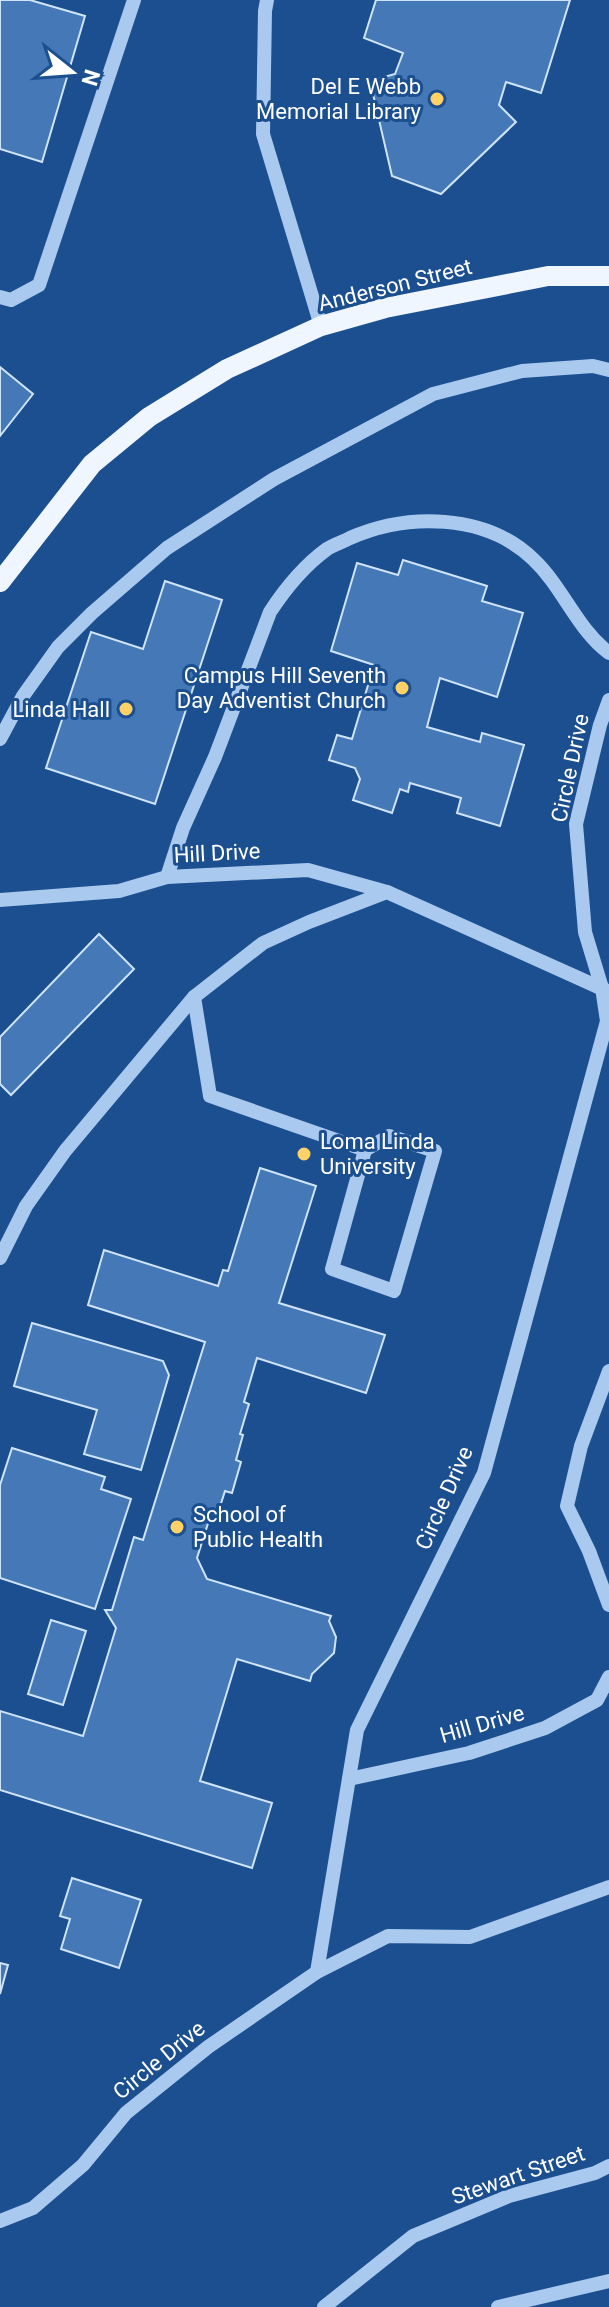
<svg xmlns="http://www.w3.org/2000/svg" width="609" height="2307" font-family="Roboto,sans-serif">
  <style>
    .building { fill: #4478b7; stroke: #cfe3fa; stroke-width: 2 }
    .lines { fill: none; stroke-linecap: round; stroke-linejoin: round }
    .minor { stroke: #a9c9ee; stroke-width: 14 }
    .major { stroke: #f0f6ff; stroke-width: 20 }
    .poi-dot { fill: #ffd166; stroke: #1b4f8f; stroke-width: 3 }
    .labels { text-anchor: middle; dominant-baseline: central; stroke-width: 6; stroke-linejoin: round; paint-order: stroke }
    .poi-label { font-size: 22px; fill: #fff; stroke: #1b4f8f; text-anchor: end }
    .street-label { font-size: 22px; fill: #fff; stroke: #1b4f8f }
  </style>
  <rect width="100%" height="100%" fill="#1b4f8f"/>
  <g class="building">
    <path d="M0,0H30L85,16L42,162L0,149Z"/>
    <path d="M376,0H570L541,93L506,82L499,105L516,122L441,194L392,176L370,81L395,74L403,53L364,38Z"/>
    <path d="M0,367L33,394L0,436Z"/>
    <path d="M403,560L487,586L482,601L523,613L497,697L440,678L427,727L480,742L482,733L524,745L500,826L457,813L461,798L410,783L408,792L400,789L392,813L353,800L360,779L355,768L329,760L337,735L352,739L374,665L331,651L357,563L398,575Z"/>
    <path d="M165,581L222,600L155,804L46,768L91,632L143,649Z"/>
    <path d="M99,934L134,969L11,1095L0,1084V1037Z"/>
    <path d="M260,1168L316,1186L279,1303L385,1335L366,1393L257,1358L244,1402L249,1404L240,1434L243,1435L236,1460L241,1462L232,1493L225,1491L217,1516L211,1514L197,1558L207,1579L331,1616L329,1621L336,1637L334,1653L312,1674L310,1681L237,1659L200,1781L272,1803L252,1868L0,1790V1711L83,1736L116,1628L105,1610H112L134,1537L143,1540L205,1342L88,1305L104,1250L218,1286L223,1270L228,1271Z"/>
    <path d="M32,1323L163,1361L169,1375L141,1470L84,1454L97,1410L14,1386Z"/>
    <path d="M12,1448L105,1477L101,1489L131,1499L95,1609L0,1578V1485Z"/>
    <path d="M51,1620L86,1631L63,1705L28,1694Z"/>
    <path d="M72,1878L141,1900L119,1968L61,1949L70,1919L60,1916Z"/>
    <path d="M0,1963L8,1965L0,1994Z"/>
  </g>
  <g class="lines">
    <g class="minor">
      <path d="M267,0L265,11L263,134L321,326"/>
      <path d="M0,297L11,300L39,285L134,0"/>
      <path d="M0,739L23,696L58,647L92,613L167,548L274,479L433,394L522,371L593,366L609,370"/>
      <path d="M167,877L183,828L215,757L270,612C285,589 305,565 327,549C334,544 343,542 350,538C407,513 485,513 533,559C563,587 576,628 609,653"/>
      <path d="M0,900L119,891L167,877L308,870L387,892"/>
      <path d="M194,997L210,1096L365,1150L389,1136L435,1151L394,1291L332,1269L365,1150"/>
      <path d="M0,1258L26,1206L65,1151L194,997L263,943L309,922L387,892L605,990"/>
      <path d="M609,1371L581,1446L567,1506L589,1551L609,1605"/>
      <path d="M349,1779L469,1753L545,1728L597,1700L609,1677"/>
      <path d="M317,1972L388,1936L470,1937L609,1887"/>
      <path d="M0,2221L33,2208L83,2165L126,2113L208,2047L317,1972L357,1730L484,1473L607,1021L602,988L585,932L576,824L600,725L609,700"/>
      <path d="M324,2307L413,2236L509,2196L595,2173L609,2166"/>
      <path d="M498,2307L609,2281"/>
    </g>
    <path class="major" d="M0,582L92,464L149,417L227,369L321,326L385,308L548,276H609"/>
  </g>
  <g class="poi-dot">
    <circle cx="437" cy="99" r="8"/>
    <circle cx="402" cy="688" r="8"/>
    <circle cx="126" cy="709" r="8"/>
    <circle cx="304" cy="1154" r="8"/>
    <circle cx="177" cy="1527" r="8"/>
  </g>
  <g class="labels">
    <g class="poi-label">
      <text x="421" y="86">Del E Webb<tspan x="421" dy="25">Memorial Library</tspan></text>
      <text x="386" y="675">Campus Hill Seventh<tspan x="386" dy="25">Day Adventist Church</tspan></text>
      <text x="110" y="709">Linda Hall</text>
      <text x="320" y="1141" text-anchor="start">Loma Linda<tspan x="320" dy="25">University</tspan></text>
      <text x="193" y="1514" text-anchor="start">School of<tspan x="193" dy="25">Public Health</tspan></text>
    </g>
    <g class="street-label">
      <text transform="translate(395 285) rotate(-14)">Anderson Street</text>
      <text transform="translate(570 768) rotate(-78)">Circle Drive</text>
      <text transform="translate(217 853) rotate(-3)">Hill Drive</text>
      <text transform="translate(444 1498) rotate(-66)">Circle Drive</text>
      <text transform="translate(482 1724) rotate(-16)">Hill Drive</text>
      <text transform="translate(159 2060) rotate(-39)">Circle Drive</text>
      <text transform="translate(518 2175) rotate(-19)">Stewart Street</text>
    </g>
  </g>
  <g transform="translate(72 72) rotate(107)" stroke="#1b4f8f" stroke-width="6" paint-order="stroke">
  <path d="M0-6L14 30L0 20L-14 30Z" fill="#ffffff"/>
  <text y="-12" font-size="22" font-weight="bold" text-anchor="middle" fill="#ffffff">N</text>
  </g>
</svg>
